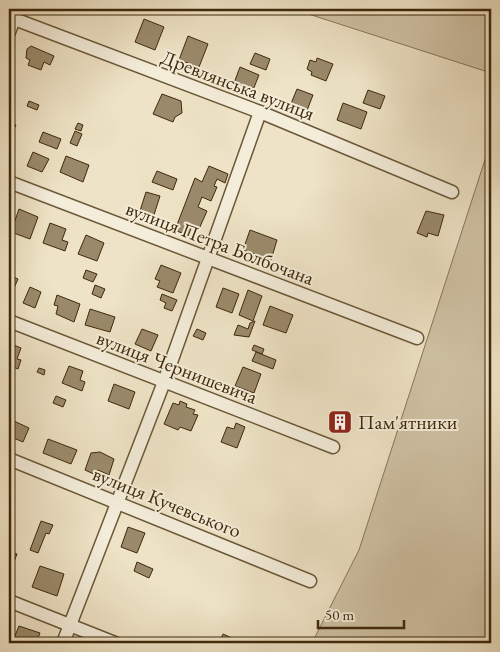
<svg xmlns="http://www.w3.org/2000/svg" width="500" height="652" font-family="'EB Garamond',serif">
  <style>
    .green { fill: #d0c3a6; stroke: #887658 }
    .building { fill: #9a8a6b; stroke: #3f2909 }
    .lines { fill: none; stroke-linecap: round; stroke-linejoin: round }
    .street-casing { stroke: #6b5838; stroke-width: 15 }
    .street { stroke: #f4edda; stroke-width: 12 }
    .labels { text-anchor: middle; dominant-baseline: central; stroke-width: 4; stroke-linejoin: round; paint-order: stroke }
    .street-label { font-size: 20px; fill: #3f2909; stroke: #f4edda }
    .poi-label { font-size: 20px; fill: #3f2909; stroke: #f4edda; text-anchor: start }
  </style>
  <rect width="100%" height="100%" fill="#eee3c6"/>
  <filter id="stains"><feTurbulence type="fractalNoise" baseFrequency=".004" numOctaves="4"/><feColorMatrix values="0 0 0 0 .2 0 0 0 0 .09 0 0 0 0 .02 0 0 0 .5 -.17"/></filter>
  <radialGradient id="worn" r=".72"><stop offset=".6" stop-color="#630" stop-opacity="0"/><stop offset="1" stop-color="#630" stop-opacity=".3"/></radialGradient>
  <g class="green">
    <path d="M293,9H491V73Z"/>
    <path d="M491,141V643H312L359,550Z"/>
  </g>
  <g class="building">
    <path d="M150,9H165L163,14Z"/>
    <path d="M144,19L164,27L155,50L135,42Z"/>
    <path d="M188,36L208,44L199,67L179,60Z"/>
    <path d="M31,46L54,56L50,65L44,62L41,70L28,65L30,60L26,58L27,49Z"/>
    <path d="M255,53L270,59L266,70L250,64Z"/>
    <path d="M317,58L333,64L326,81L311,75L312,72L307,69L310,60L316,62Z"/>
    <path d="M240,67L259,75L253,90L234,83Z"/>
    <path d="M297,89L313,95L306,113L290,106Z"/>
    <path d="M368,90L385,96L380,109L363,103Z"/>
    <path d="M162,94L181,101L182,113L175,117L173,122L153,114Z"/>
    <path d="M29,101L39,105L37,110L27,106Z"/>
    <path d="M343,103L367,112L361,129L337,120Z"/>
    <path d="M9,122L16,125L12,133L9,132Z"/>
    <path d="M78,123L83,125L81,131L75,129Z"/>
    <path d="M75,131L82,134L77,146L70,143Z"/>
    <path d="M43,132L61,139L57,149L39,142Z"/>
    <path d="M33,152L49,159L42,172L27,166Z"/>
    <path d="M66,156L89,165L83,182L60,172Z"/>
    <path d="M209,166L228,174L225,183L217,179L214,186L217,187L211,201L202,197L198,207L207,211L199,229L192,226L188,236L175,230L195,178L202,182Z"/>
    <path d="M157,171L177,179L173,190L152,182Z"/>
    <path d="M146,192L160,196L153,218L139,214Z"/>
    <path d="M19,209L38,217L30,239L11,232Z"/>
    <path d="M426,211L444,215L438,236L428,233L427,237L417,233Z"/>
    <path d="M50,223L66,229L62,240L68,242L65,251L43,243Z"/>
    <path d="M250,230L277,240L271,260L243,250Z"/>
    <path d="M86,235L104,243L97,261L78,254Z"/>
    <path d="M161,265L181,273L173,293L157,287L160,281L155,279Z"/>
    <path d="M86,270L97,274L93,282L83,278Z"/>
    <path d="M9,275L18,279L10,297H9Z"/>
    <path d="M95,285L105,289L101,298L92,294Z"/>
    <path d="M30,287L41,292L35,308L23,303Z"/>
    <path d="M223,288L239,294L232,313L216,307Z"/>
    <path d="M248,290L262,296L253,321L239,315Z"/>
    <path d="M162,294L177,300L172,311L164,308L166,303L160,300Z"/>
    <path d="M57,295L80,304L74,322L56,314L58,306L54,305Z"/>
    <path d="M270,306L293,315L286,333L263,325Z"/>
    <path d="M90,309L115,317L110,332L85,325Z"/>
    <path d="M255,321L249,337L234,335L238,325L248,329L250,323Z"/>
    <path d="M142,329L158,335L151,351L135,344Z"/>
    <path d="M197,329L206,333L203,340L193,336Z"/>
    <path d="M9,343L21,348L17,359L21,360L18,369L9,365Z"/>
    <path d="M254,345L264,349L262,354L252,350Z"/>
    <path d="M256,352L276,360L273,369L252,361Z"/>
    <path d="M69,366L83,371L80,380L85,382L82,391L62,383Z"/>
    <path d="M243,367L261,374L254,393L235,386Z"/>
    <path d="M39,368L45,370L44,375L37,372Z"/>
    <path d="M114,384L135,392L129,409L108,401Z"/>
    <path d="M56,396L66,400L63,407L53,403Z"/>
    <path d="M180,401L187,404L186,407L195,410L193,414L198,415L191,431L180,427L178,430L164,424L173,403L179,405Z"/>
    <path d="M340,416L344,418L340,427L336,425Z"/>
    <path d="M14,421L29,428L23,442L9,436Z"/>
    <path d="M236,423L245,427L237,448L221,442L227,427L234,429Z"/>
    <path d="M48,439L77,450L71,464L43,453Z"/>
    <path d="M100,452L114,459L109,475L98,470L96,475L85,470L91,453Z"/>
    <path d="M41,521L53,525L49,534L46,533L38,553L30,550Z"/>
    <path d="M128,527L145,533L137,553L121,547Z"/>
    <path d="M9,551L17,554L9,574Z"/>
    <path d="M137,562L153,569L149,578L134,571Z"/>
    <path d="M40,566L64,574L57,596L32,587Z"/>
    <path d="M19,626L40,633L36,643H12Z"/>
    <path d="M223,634L239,641L238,643H219Z"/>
  </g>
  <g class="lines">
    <defs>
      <g id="street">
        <path d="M9,17L260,112L452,192"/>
        <path d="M9,32L14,19"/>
        <path d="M9,182L417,338"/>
        <path d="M9,321L333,447"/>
        <path d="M9,459L310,581"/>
        <path d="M9,601L115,643"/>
        <path d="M63,643L164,382L260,112"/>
      </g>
    </defs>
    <use href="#street" class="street-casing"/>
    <use href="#street" class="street"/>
  </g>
  <defs>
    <symbol id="building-square" viewBox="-11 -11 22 22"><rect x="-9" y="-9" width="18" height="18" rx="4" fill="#8f2418" stroke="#f4edda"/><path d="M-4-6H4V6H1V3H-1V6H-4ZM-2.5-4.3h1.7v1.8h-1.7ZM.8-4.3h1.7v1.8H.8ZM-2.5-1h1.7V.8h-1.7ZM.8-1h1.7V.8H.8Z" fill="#fff"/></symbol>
  </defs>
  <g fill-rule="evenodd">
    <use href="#building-square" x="326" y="408" width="28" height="28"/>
  </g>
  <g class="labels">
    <g class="street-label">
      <text transform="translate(238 85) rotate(21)">Древлянська вулиця</text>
      <text transform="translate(220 243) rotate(21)">вулиця Петра Болбочана</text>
      <text transform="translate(177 367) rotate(21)">вулиця Чернишевича</text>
      <text transform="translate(167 502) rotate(22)">вулиця Кучевського</text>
    </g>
    <g class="poi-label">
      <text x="358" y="422">Пам'ятники</text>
    </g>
  </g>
  <rect width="500" height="652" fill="none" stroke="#eee3c6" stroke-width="30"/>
  <rect x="10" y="10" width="480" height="632" fill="none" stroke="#3f2909" stroke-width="2.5"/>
  <rect x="15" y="15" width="470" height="622" fill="none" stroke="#3f2909"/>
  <path d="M318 620v8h86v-8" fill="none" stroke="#3f2909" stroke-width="2.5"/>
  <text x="325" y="620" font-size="15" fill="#3f2909" stroke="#f4edda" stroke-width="4" paint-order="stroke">50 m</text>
  <rect width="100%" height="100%" filter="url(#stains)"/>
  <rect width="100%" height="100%" fill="url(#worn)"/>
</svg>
